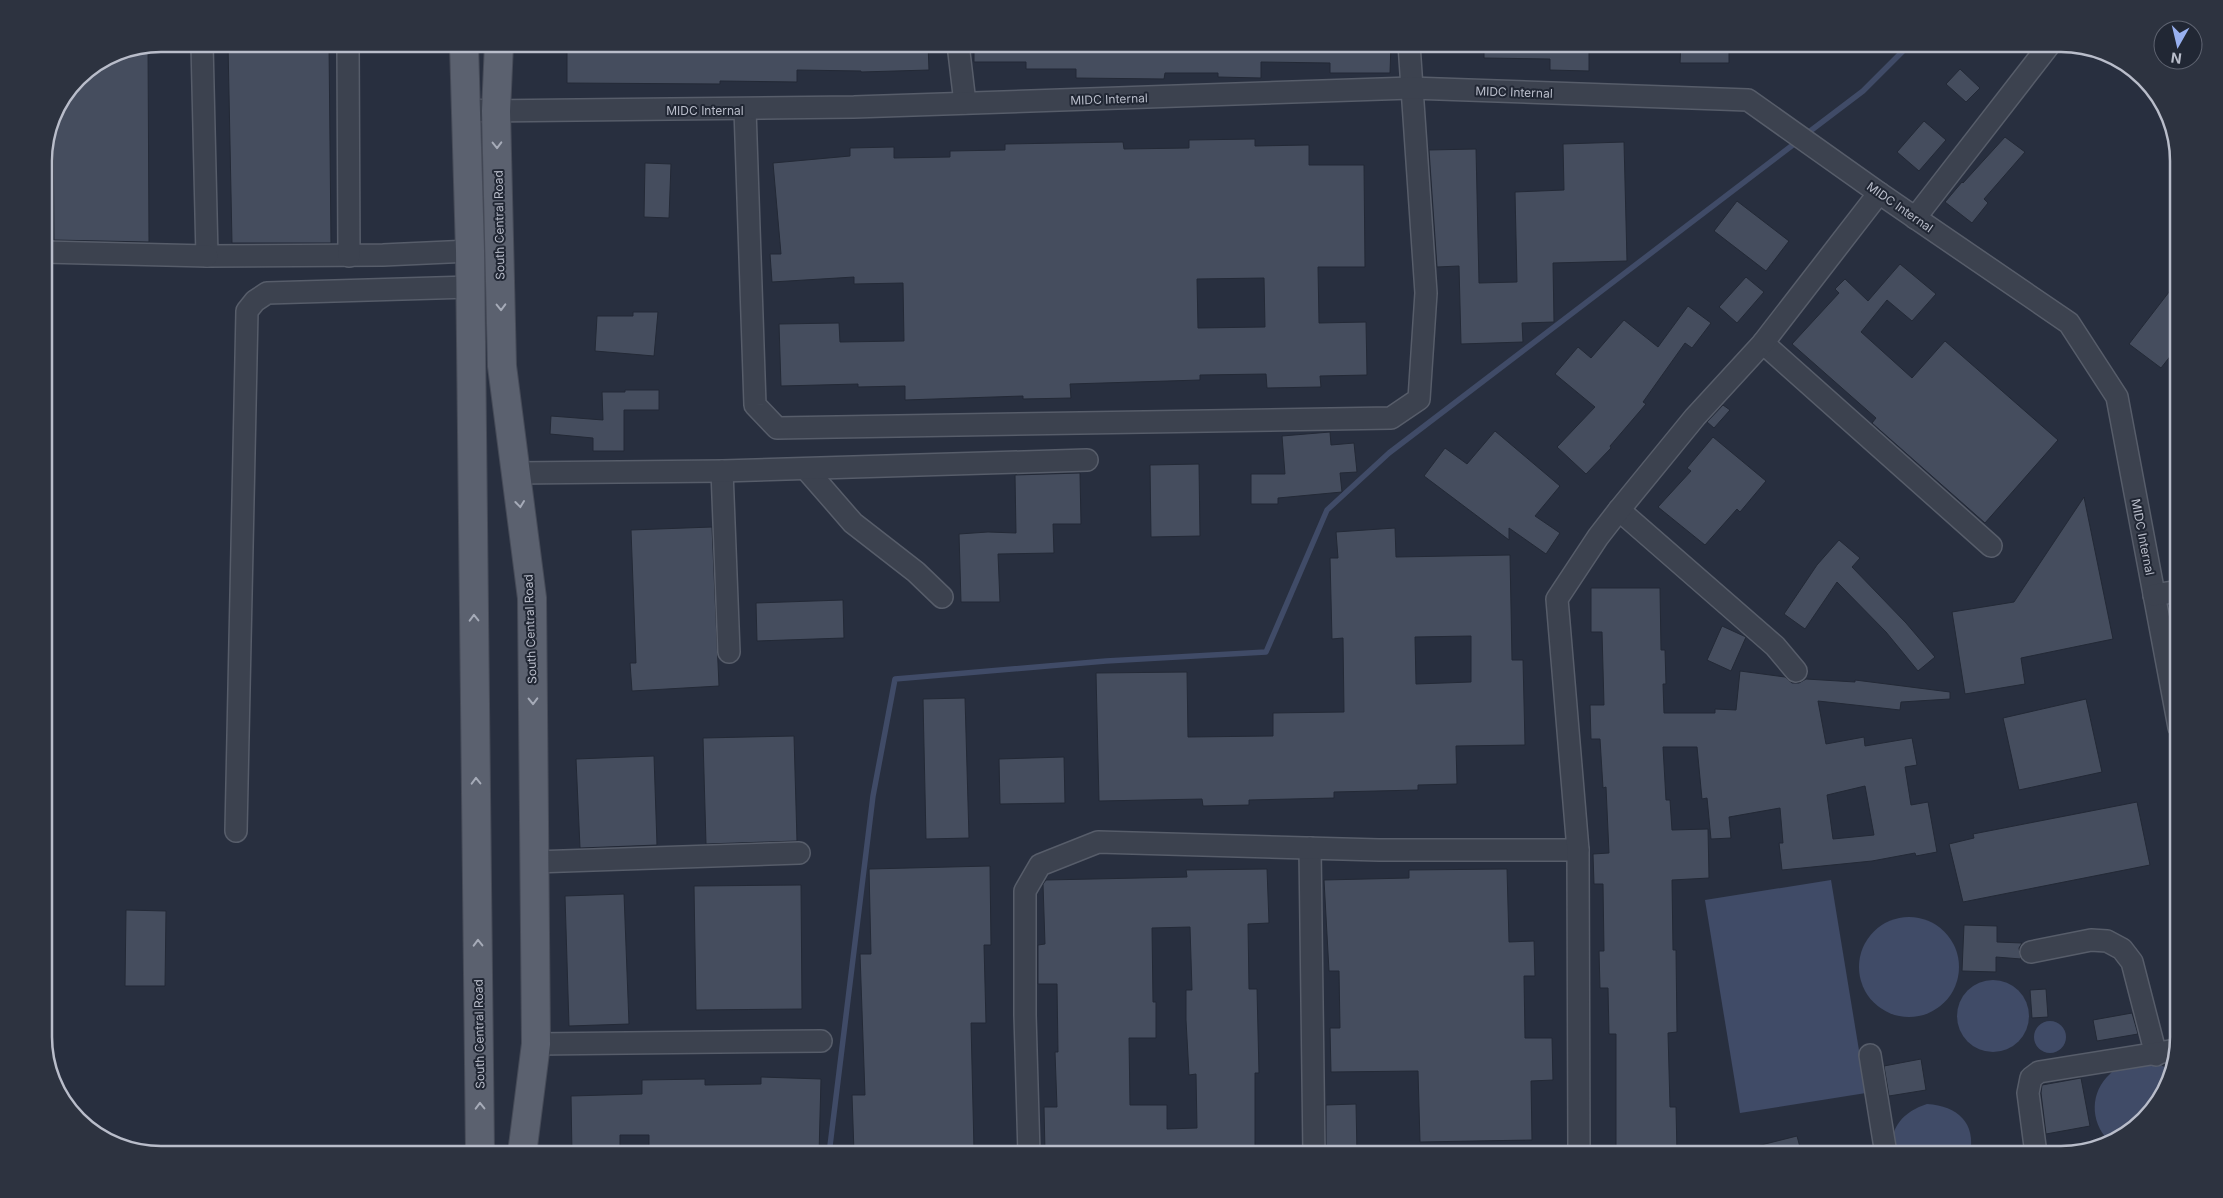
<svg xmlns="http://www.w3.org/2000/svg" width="2223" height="1198" font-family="Inter,sans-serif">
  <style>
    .water { fill: #404b67 }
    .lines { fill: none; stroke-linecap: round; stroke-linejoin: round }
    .stream { stroke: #404b67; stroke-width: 5.5 }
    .building { fill: #454d5e; stroke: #232936; fill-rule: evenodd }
    .minor-casing { stroke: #575d6a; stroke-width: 24 }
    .major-casing { stroke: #464b58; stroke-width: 30 }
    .minor { stroke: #3c424f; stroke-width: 21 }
    .major { stroke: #5b616f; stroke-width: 28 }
    .oneway { stroke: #a6abb8 }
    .labels { text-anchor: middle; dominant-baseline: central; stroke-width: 4; stroke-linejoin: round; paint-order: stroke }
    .street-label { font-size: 12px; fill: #b9bdca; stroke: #212734 }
    .rim { fill: none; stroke: #b9bdca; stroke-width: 2.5 }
  </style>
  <rect width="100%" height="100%" fill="#282f3f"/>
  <g class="water">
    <path d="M1831,880L1866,1093L1740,1113L1705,900Z"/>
    <circle cx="1909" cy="967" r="50"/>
    <circle cx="1993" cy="1016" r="36"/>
    <circle cx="2050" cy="1037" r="16"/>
    <path d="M2154,1062L2171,1070L2167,1089L2127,1135L2108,1140C2090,1121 2090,1092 2110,1074C2113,1071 2115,1068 2119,1067C2129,1063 2143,1063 2154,1062Z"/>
    <path d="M1927,1104C1958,1106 1976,1123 1970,1154H1895C1886,1128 1905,1111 1927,1104Z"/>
  </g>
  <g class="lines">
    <g class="stream">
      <path d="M1805,135L1863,91L1910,44"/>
      <path d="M829,1154L873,796L895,679L1106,661L1266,652L1327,510L1389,453L1798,141"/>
    </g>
  </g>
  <g class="building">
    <path d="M228,44H329L331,243H232Z"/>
    <path d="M567,44H928L929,70L861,72V71L797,70V82L720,81V84L567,83Z"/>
    <path d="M974,44H1391L1390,73H1330V63L1261,62V78L1218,77V73H1165L1164,79L1076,78V69H1026V62H974Z"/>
    <path d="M1484,44H1589V71L1550,70V59L1484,58Z"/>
    <path d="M1681,44H1729V63H1680Z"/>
    <path d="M148,46L149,242L54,240L53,116L79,78L117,53Z"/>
    <path d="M1960,69L1980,88L1966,102L1946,84Z"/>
    <path d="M1924,121L1946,140L1919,171L1897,152Z"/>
    <path d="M2005,137L2025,152L1984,199L1988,203L1972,223L1945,202L1962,182L1963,183Z"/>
    <path d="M1255,139V146L1309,145V165H1364L1365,267H1318L1319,323L1366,322L1367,375L1320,376L1321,387L1267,388L1266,374L1200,375V380L1070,384L1071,398L1023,399V396L905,400V386L858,387V384L781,386L779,324L839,323L840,342L904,341L903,283L854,284V277L772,282L770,254H781L773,163L850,156V148L894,147V158L950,157V151L1005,150V144L1123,142L1124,149L1189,148V140ZM1264,278L1265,327L1198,328L1197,279Z"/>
    <path d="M1624,142L1627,261L1553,263L1554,322L1522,323L1523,342L1461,344L1459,266L1437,267L1429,150L1476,149L1479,283L1517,282L1515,192L1564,190L1563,144Z"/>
    <path d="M645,163L671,164L669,218L644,217Z"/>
    <path d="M1737,201L1789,241L1766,271L1714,231Z"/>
    <path d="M1900,264L1936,294L1912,321L1887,300L1861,332L1912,378L1945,341L2058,440L1985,523L1872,423L1876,418L1792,344L1839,293L1835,289L1845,279L1868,301Z"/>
    <path d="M1746,277L1764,292L1737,323L1719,307Z"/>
    <path d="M2179,279V345L2161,368L2129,344Z"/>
    <path d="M1688,306L1711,323L1692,348L1685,343L1643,402L1646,404L1610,446L1611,448L1586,474L1557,447L1595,407L1555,374L1578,347L1591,358L1624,320L1658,347Z"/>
    <path d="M633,312H658L654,356L595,351L597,316H633Z"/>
    <path d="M625,390H659V410H624V451H593V438L550,434L551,416L603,420L602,392H625Z"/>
    <path d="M1723,405L1730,410L1714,428L1707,422Z"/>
    <path d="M1495,431L1560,486L1535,516L1560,533L1546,554L1509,528V540L1424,476L1445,448L1467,464Z"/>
    <path d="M1330,432L1331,445L1354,443L1357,472L1340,473L1342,492L1278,498V504H1251V474H1285L1282,436Z"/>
    <path d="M1713,437L1766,481L1740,512L1737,509L1705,545L1658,507L1691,471L1687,468Z"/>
    <path d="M1199,464L1200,536L1151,537L1150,465Z"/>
    <path d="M1080,473L1081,524H1053L1054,553L998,554L1000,602H961L959,534L988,532L1016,533L1015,475Z"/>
    <path d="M2084,497L2113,639L2021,658L2025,684L1965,694L1952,612L2014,602Z"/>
    <path d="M712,527L719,686L632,691L630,663H636L631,530Z"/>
    <path d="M1395,528L1396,557L1510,555L1512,660H1523L1525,745L1456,746L1457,784L1418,785V790L1334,792V798L1249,800V805L1203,806L1202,799L1099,801L1096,673L1187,672L1188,737L1273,736V713L1344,712L1343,638L1332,639L1330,558H1338L1336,532ZM1471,636V682L1416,684L1415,637Z"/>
    <path d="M1839,540L1860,558L1852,567L1906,623L1935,657L1918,671L1886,632L1837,582L1805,629L1784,614L1817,565Z"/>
    <path d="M1591,588H1660L1661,650H1665L1666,684H1663L1664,713H1715V709L1736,710L1740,671L1785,677L1792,683H1799L1806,679L1855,682V680L1950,692V699L1901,702L1900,710L1818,701L1826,744L1864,737L1865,746L1912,738L1917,765L1905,767L1911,805L1928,802L1937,852L1916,856L1915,853L1872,861L1782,870L1779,843H1783L1780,808L1729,817L1731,838L1711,839L1707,798L1702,799L1697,747H1663L1666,800H1670L1672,830L1708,829L1709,878L1672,880L1673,950H1676L1677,1032L1668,1033L1670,1107H1676L1677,1154H1616V1034H1609L1608,988H1600L1599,951H1604L1603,884H1594L1593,854L1609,853L1606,787L1603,788L1600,739H1591L1590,705H1604L1602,632H1591ZM1865,786L1874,835L1833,839L1827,795Z"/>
    <path d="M843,600L844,638L757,641L756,603Z"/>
    <path d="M1722,626L1746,637L1731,671L1707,660Z"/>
    <path d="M965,698L969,838L926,839L923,699Z"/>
    <path d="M2086,699L2102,772L2019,790L2003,718Z"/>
    <path d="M794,736L797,841L706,844L703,738Z"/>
    <path d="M654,756L657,845L580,848L576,759Z"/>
    <path d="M1064,757L1065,803L1000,804L999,759Z"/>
    <path d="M2137,802L2150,865L1963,902L1949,844L1974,838L1973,834Z"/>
    <path d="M990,866L991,945H984L986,1023H971L974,1150L854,1152L852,1095H865L860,954H871L869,869Z"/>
    <path d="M1267,869L1269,923L1248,924L1249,989H1257L1259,1073H1255V1154H1183L1182,1150L1045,1152L1044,1107H1057L1055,1052H1058L1057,984H1038V945L1045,944L1043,884L1046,880L1187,877L1186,870ZM1190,927L1192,990H1186V1020L1189,1075L1196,1074L1197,1128L1167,1129V1105H1130L1129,1038H1156V1002H1153L1152,928Z"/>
    <path d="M1507,869L1509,942L1534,941L1535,976H1524L1525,1038H1552L1553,1080L1531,1081L1532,1140L1420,1142L1418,1071L1331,1072L1330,1028H1340L1339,971H1329L1324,880L1409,878V870Z"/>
    <path d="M801,885L802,1009L696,1010L694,886Z"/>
    <path d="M624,894L629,1024L569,1026L565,896Z"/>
    <path d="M126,910L166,911L165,986H125Z"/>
    <path d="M1964,925L1997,926V942L2022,943L2019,948L2021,959L1996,957V972L1962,971Z"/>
    <path d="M2046,989L2048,1017L2032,1018L2030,990Z"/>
    <path d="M2132,1013L2138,1034L2097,1041L2093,1020Z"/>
    <path d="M1921,1059L1926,1090L1889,1096L1884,1066Z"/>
    <path d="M761,1077L821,1079L819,1154H649V1135H620V1154H572L571,1096L642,1094V1080L705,1079V1085L761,1084Z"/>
    <path d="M2081,1078L2090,1126L2046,1134L2041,1093L2042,1085Z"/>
    <path d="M1356,1104L1357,1154H1326V1105Z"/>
    <path d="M1797,1136L1801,1151L1790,1154H1746L1745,1149Z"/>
  </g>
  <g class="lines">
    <defs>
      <g id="minor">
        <path d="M202,44L207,256L383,255L470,251"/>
        <path d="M348,44L349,256"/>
        <path d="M958,44L965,103"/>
        <path d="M745,109L755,405L777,428L1391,418L1419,399L1426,293L1409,44"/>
        <path d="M466,110L496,111L854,107L1411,88L1748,100L1879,193L2069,323L2117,397L2179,727"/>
        <path d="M1915,218L2050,44"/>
        <path d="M44,252L207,256"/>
        <path d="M1763,343L1991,546"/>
        <path d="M806,469L853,523L916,572L942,597"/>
        <path d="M722,471L729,652"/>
        <path d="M516,473L722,471L1087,460"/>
        <path d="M1619,510L1775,646L1796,671"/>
        <path d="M2154,595L2179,591"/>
        <path d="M236,831L247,311L255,301L267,293L470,287"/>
        <path d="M1310,848L1314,1154"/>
        <path d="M534,862L799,853"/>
        <path d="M2031,952L2091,940L2107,941L2122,949L2132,962L2156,1055"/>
        <path d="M536,1044L821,1041"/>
        <path d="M1870,1055L1886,1154"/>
        <path d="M1029,1154L1025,1015V891L1040,865L1098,842L1379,850H1578"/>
        <path d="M1579,1154L1578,850L1557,599L1598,537L1619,510L1695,417L1763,343L1879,193"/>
        <path d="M2036,1154L2028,1093L2031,1078L2039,1072L2176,1050"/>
      </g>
      <g id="major">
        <path d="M464,44L470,251L480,1154"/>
        <path d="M499,44L496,111L502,366L532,598L536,1044L522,1154"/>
      </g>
    </defs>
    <use href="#minor" class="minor-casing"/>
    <use href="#major" class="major-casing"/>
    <use href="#minor" class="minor"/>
    <use href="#major" class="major"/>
  </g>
  <defs><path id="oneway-chevron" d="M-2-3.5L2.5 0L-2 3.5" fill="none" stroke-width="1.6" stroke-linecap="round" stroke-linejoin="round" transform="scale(1.25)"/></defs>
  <g class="oneway">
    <use href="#oneway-chevron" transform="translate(497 145) rotate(89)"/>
    <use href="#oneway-chevron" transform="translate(501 307) rotate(89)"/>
    <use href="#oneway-chevron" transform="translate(520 504) rotate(83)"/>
    <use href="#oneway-chevron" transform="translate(474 618) rotate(-91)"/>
    <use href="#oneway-chevron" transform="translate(533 701) rotate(89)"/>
    <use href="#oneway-chevron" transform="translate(476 781) rotate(-91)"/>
    <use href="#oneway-chevron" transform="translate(478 943) rotate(-91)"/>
    <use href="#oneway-chevron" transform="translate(480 1106) rotate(-91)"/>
  </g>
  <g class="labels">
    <g class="street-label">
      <text transform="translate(1514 92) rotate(2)">MIDC Internal</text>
      <text transform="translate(1109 99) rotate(-2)">MIDC Internal</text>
      <text x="705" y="110">MIDC Internal</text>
      <text transform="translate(1900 207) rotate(35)">MIDC Internal</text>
      <text transform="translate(499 225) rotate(-91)">South Central Road</text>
      <text transform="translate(2143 537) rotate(79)">MIDC Internal</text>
      <text transform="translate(530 629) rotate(-92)">South Central Road</text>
      <text transform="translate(479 1034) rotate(-91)">South Central Road</text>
    </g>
  </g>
  <path d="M0 0H2223V1198H0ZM161 52H2061A109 109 0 0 1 2170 161V1037A109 109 0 0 1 2061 1146H161A109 109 0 0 1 52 1037V161A109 109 0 0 1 161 52Z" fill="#2d3340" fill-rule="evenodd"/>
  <path class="rim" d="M161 52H2061A109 109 0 0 1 2170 161V1037A109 109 0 0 1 2061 1146H161A109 109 0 0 1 52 1037V161A109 109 0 0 1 161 52Z"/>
  <g transform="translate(2178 45) rotate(188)"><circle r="24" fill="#212734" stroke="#5e6370"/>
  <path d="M0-4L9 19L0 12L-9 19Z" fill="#98b0ef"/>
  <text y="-8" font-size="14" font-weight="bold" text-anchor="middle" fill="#b9bdca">N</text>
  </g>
</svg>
